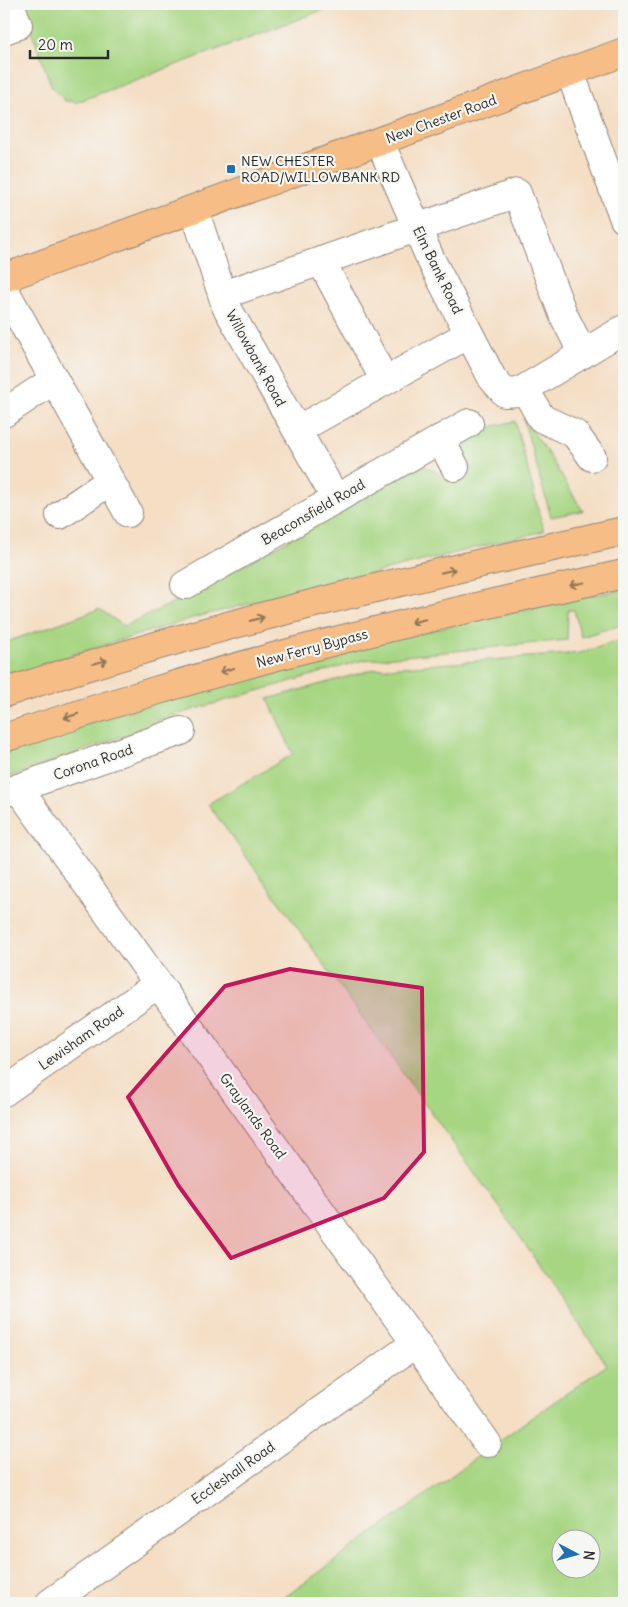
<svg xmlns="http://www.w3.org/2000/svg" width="628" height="1607" font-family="Delius,sans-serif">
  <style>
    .green { fill: #a7d683; stroke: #698057; fill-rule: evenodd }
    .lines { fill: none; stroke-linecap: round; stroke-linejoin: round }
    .minor-casing { stroke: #908478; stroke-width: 30 }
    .major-casing { stroke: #908478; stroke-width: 30 }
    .highway-casing { stroke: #908478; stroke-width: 30 }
    .minor { stroke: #fff; stroke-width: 28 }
    .major { stroke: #f6be86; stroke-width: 28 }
    .highway { stroke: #f6be86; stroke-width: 28 }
    .oneway { stroke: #907458 }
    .marked { fill: #c2185b; fill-opacity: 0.2; stroke: #c2185b; stroke-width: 4; stroke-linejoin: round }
    .poi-dot { fill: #1f6fb2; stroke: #f6f6f2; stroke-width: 2 }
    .labels { text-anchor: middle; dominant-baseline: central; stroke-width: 4.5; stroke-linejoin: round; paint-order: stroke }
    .street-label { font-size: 14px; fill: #2b2b2b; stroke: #f6f6f2 }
    .poi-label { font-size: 14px; fill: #2b2b2b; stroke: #f6f6f2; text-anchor: start }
  </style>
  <rect width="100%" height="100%" fill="#f6f6f2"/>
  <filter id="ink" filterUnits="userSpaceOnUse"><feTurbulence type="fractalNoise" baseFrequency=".02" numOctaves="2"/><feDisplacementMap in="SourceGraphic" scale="10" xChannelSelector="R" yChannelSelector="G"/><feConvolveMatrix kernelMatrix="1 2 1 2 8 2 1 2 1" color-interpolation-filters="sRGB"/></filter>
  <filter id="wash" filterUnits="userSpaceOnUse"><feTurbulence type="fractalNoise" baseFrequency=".0096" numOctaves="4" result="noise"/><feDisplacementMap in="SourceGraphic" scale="20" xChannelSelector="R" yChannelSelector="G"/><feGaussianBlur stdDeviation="1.12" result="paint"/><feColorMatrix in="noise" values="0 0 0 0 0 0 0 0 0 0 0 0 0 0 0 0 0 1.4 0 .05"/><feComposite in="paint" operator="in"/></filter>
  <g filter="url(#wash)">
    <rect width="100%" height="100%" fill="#f4dec4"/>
    <g class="green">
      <path d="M22,4H339L77,102L65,101L52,88Z"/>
      <path d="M523,418L545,449L583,511L551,517Z"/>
      <path d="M515,421L544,531L196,617L63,658L4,679V643L99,609L124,626L188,596L421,466C431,468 436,471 443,478L466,465L462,454L464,441L478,430Z"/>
      <path d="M624,589V624L581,637L574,610H568L567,640L364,660L158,720L126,735L4,779V752C44,738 85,724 126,711C289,662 456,622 624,589Z"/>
      <path d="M624,639V1603H277L524,1423L607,1365L503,1212L208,804L293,754L268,699L375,669L580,653ZM560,1540H590V1570H560Z"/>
    </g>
  </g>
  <g filter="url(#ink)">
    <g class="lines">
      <defs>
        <g id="minor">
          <path d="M4,30L18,25L10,4"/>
          <path d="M570,72L624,219"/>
          <path d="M380,142L430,258L492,378L505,393L519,392L624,329"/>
          <path d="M194,209L226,306L336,499"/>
          <path d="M4,289L128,513"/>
          <path d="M223,295L517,193L563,314L583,354"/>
          <path d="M385,381L469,334"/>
          <path d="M525,389L541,418L575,434L592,457"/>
          <path d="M4,413L54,380"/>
          <path d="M297,430L385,381L321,261"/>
          <path d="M440,439L455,467"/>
          <path d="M60,515L110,481"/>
          <path d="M185,585L469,423"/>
          <path d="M18,788L487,1443"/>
          <path d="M4,793L181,731"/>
          <path d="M4,1092L158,984"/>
          <path d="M50,1603L416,1343"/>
        </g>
        <path id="major" d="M4,278L624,52"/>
        <g id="highway">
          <path d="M4,693C207,625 416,577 624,531"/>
          <path d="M4,738C105,706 206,674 308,648C413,621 518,597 624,574"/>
        </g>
      </defs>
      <use href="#minor" class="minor-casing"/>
      <use href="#major" class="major-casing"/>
      <use href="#highway" class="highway-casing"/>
      <use href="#minor" class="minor"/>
      <use href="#major" class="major"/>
      <use href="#highway" class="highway"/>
    </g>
    <defs><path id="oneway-shaft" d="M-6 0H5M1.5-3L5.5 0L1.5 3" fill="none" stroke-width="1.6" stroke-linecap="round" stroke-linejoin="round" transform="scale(1.25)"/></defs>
    <g class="oneway">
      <use href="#oneway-shaft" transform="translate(448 571) rotate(-13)"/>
      <use href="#oneway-shaft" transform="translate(577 584) rotate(168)"/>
      <use href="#oneway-shaft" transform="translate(257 619) rotate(-15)"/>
      <use href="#oneway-shaft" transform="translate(418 621) rotate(166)"/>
      <use href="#oneway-shaft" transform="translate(100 662) rotate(-16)"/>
      <use href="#oneway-shaft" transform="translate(227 670) rotate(164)"/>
      <use href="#oneway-shaft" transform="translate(71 716) rotate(162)"/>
    </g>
  </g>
  <path class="marked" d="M290,969L422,988L424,1152L384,1198L231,1258L178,1185L128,1097L225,986Z"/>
  <rect class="poi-dot" x="226" y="164" width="10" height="10" rx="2.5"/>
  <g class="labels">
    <g class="street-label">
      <text transform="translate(441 119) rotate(-20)">New Chester Road</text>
      <text transform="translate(438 270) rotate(64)">Elm Bank Road</text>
      <text transform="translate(256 358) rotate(61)">Willowbank Road</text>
      <text transform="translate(313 512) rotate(-30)">Beaconsfield Road</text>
      <text transform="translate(312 648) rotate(-15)">New Ferry Bypass</text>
      <text transform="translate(93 762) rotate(-19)">Corona Road</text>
      <text transform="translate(81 1038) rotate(-35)">Lewisham Road</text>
      <text transform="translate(253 1116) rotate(54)">Graylands Road</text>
      <text transform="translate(233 1473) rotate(-35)">Eccleshall Road</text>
    </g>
    <g class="poi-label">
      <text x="241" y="161">NEW CHESTER<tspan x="241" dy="16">ROAD/WILLOWBANK RD</tspan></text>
    </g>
  </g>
  <rect width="628" height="1607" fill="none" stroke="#f6f6f2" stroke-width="20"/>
  <g transform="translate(576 1554) rotate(96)"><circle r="24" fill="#f6f6f2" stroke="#a5a5a2"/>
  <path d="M0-4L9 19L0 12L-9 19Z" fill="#1f6fb2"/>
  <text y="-8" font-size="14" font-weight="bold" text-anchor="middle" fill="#2b2b2b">N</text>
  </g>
  <path d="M30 50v8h78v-8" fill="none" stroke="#2b2b2b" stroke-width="2.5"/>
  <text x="38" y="50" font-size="15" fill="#2b2b2b" stroke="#f6f6f2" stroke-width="4" paint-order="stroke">20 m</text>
</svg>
